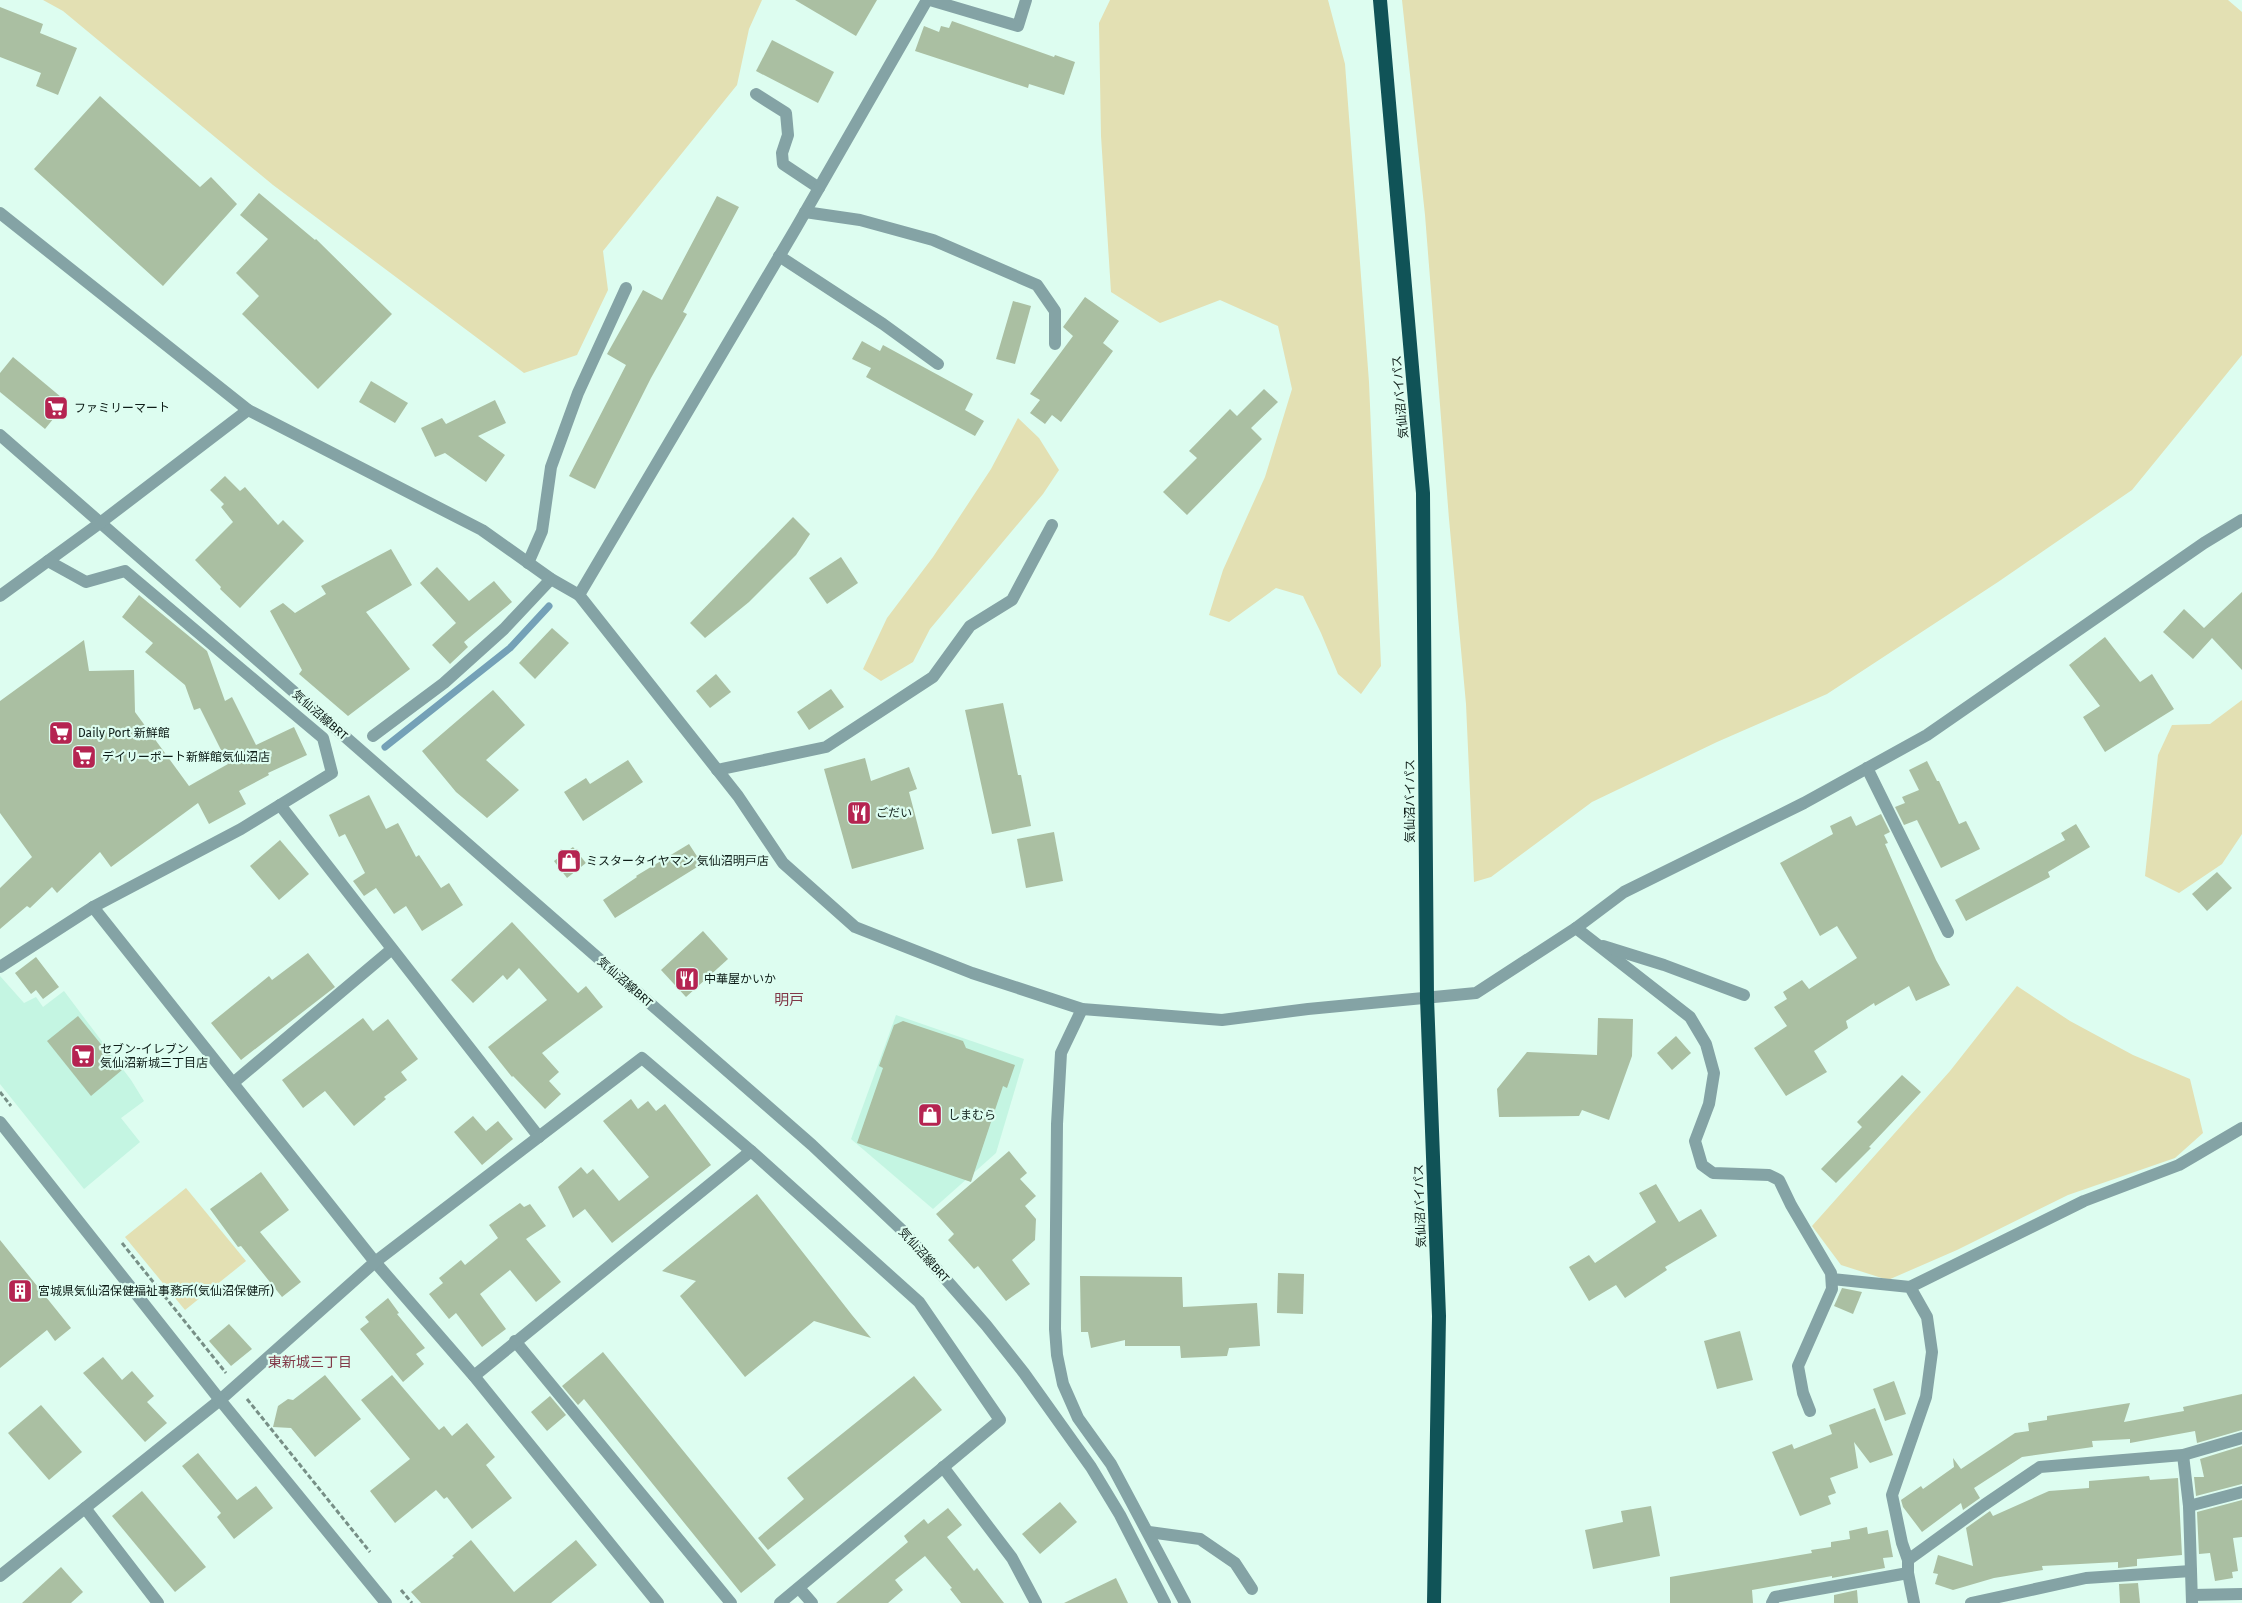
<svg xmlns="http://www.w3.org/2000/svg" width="2242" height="1603" font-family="'Fira Sans','Noto Sans JP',sans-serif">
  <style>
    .built { fill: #c4f5e2 }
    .green { fill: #e3e0b3 }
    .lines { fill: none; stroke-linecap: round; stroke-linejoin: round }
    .stream { stroke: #74a1b7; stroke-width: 7 }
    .building { fill: #aabfa2 }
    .path { stroke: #778f86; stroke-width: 3; stroke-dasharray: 5 2.5; stroke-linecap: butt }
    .service { stroke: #84a3a5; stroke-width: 12 }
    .minor { stroke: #84a3a5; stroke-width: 12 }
    .tertiary { stroke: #84a3a5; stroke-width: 12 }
    .trunk { stroke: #105357; stroke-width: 14 }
    .labels { text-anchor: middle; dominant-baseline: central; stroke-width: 4.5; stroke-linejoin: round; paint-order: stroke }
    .street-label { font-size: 12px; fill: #0e1d18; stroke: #ddfdf0 }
    .poi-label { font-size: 12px; fill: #0e1d18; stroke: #ddfdf0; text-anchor: start }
    .neighbourhood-label { font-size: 14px; fill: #813948; stroke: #ddfdf0 }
    .quarter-label { font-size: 15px; fill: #813948; stroke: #ddfdf0 }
  </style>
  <rect width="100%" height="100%" fill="#ddfdf0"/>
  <g class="built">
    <path d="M0,976L24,1003L36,997L43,1007L64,991L131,1080L144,1101L121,1118L140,1142L84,1189L0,1084Z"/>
    <path d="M896,1015L1024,1059L996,1153L933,1209L851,1139Z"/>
  </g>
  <g class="green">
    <path d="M43,0H762L749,29L737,85L603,251L608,290L577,355L524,373L273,185L63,11Z"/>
    <path d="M1110,0H1328L1345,64L1369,382L1381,666L1361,694L1338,674L1321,633L1303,596L1276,588L1229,622L1209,615L1223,570L1265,477L1292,389L1278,326L1220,300L1160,323L1111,292L1101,136L1099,23Z"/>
    <path d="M1402,0H2228L2242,12V355L2132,490L1998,582L1827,694L1717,742L1592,802L1491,877L1474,882L1466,704L1449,519L1425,215Z"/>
    <path d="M1018,418L1039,438L1059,470L1043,494L930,629L913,662L881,681L863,669L887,618L933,557L991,469Z"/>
    <path d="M2242,700V834L2222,864L2179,893L2145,876L2158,755L2172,725L2210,724Z"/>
    <path d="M2017,986L2070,1021L2133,1055L2190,1079L2203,1133L2175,1158L2068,1195L1957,1250L1888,1280L1841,1265L1812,1226L1950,1071Z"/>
    <path d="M186,1188L246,1261L185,1310L125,1237Z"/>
  </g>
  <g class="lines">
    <path class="stream" d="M385,747L510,648L549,606"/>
  </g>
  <g class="building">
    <path d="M795,0H877L856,36Z"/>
    <path d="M0,7L43,24L40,33L77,48L58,95L36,86L41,73L0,57Z"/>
    <path d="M952,21L1054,57L1055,55L1075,62L1064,95L1029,84L1028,88L915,51L924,26L939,32L941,26L949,28Z"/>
    <path d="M772,40L834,72L818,103L756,71Z"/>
    <path d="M100,96L200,187L211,177L237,204L163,286L34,169Z"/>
    <path d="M259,193L315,240L316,239L392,314L318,389L242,314L259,296L236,273L268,239L240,215Z"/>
    <path d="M717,196L739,207L683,312L687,314L651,378L595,489L569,476L626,365L607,354L643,290L662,300Z"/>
    <path d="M1085,297L1119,321L1103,343L1113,351L1061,422L1052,415L1045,424L1030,413L1040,400L1030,394L1073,336L1063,327Z"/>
    <path d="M1013,301L1031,306L1015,364L996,359Z"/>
    <path d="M862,341L880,351L883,345L973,394L965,410L984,421L975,436L866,377L871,368L852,359Z"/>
    <path d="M13,357L67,402L45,429L0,392V373Z"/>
    <path d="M371,381L408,403L395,423L359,402Z"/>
    <path d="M1264,389L1278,402L1251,428L1262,439L1187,515L1163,492L1197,458L1189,451L1230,409L1237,416Z"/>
    <path d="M495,400L506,423L478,436L505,455L486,482L445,453L435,457L421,428L442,418L446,424Z"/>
    <path d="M225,476L240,491L245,487L278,525L283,520L304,541L240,608L220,589L221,587L195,560L233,522L221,507L224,504L210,490Z"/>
    <path d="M793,517L810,534L796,555L749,602L705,638L690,623Z"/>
    <path d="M391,549L412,585L366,612L410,669L348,716L299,674L302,670L270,611L283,603L295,613L326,594L321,586Z"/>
    <path d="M841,557L858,583L827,604L809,578Z"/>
    <path d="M437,567L469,601L494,581L512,602L464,642L468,647L450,664L432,645L456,623L420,583Z"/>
    <path d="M2242,592V670L2212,638L2193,659L2163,632L2184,609L2204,628Z"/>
    <path d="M139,595L207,651L225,701L232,697L256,745L294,727L307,755L268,773L269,775L239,791L246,804L209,824L198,803L111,867L100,852L57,893L52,887L30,908L27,906L0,929V888L32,857L0,813V701L84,640L89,671L134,670L135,712L189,786L228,764L200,708L194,710L185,685L145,652L153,643L122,617Z"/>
    <path d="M552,628L569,643L535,679L519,663Z"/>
    <path d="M2105,637L2140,682L2152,674L2174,709L2105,752L2083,717L2100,706L2069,665Z"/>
    <path d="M716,674L731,692L710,708L696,691Z"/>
    <path d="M831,689L844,707L809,730L797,712Z"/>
    <path d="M493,690L525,725L486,760L519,790L487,818L456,792L422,751Z"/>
    <path d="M1003,703L1018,775H1021L1031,826L992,834L965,710Z"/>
    <path d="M865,758L871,781L909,767L917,789L909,792L924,849L852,869L824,769Z"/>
    <path d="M628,760L643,782L583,821L564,792L586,778L590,784Z"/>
    <path d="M1927,761L1937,781H1939L1959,824L1966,821L1980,849L1941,868L1917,820L1904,825L1895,807L1905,803L1902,797L1919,790L1909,770Z"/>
    <path d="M369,795L386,829L398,823L416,857L419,855L441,888L449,883L463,905L422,931L406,906L394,914L376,888L364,896L353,881L365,873L345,834L339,837L329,815Z"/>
    <path d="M1881,814L1890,832L1884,835L1888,843L1885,844L1936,960L1950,985L1916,1001L1909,986L1875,1006L1874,1003L1846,1021L1848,1028L1814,1051L1827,1072L1786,1096L1754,1048L1787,1026L1774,1007L1787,999L1783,992L1802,980L1809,989L1857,958L1837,926L1820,936L1780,863L1833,834L1830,826L1851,816L1856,826Z"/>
    <path d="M2076,824L2090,847L2048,872L2050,877L1966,921L1955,900L2065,840L2061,833Z"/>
    <path d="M1054,832L1063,881L1026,888L1017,839Z"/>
    <path d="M280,840L309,874L279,900L250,866Z"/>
    <path d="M689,844L702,864L615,918L603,900L637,877L636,876Z"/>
    <path d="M573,847L586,863L567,878L554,861Z"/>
    <path d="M2217,872L2232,888L2207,911L2192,894Z"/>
    <path d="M512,922L578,993L586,986L603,1007L542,1053L559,1072L549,1081L561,1094L545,1109L513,1076L512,1077L488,1047L547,1000L519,968L507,980L503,975L473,1003L451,980Z"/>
    <path d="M703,931L728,959L686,997L661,970Z"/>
    <path d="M308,953L335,987L241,1060L211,1023L269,976L272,980Z"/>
    <path d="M36,957L59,987L43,999L36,990L31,994L15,973Z"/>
    <path d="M78,1016L122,1070L91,1096L47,1041Z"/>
    <path d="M363,1018L373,1031L388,1019L418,1059L401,1072L407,1080L384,1097L386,1099L354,1126L325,1091L303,1108L282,1080Z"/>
    <path d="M1598,1018L1633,1019L1632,1056L1609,1120L1582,1110L1579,1116L1499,1117L1497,1089L1527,1052L1597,1055Z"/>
    <path d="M903,1021L963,1041L966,1048L1015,1065L1007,1088L1003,1086L971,1182L857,1143L883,1068L879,1066L894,1025Z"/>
    <path d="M1676,1036L1691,1053L1672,1070L1657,1053Z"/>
    <path d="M1902,1075L1921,1092L1869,1147L1871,1148L1836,1183L1821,1169L1862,1127L1857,1122Z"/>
    <path d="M631,1099L638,1109L648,1101L656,1111L665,1104L711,1165L612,1243L585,1209L573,1218L558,1187L581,1167L587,1174L593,1169L619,1201L649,1177L603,1121Z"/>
    <path d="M473,1116L486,1131L498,1121L513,1139L482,1165L454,1132Z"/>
    <path d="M1009,1151L1027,1173L1020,1179L1036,1196L1025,1206L1036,1219L1035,1240L1012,1260L1030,1284L1006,1301L978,1266L974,1269L948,1240L954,1234L936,1214Z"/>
    <path d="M261,1172L289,1210L260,1232L301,1282L282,1297L241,1246L238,1247L210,1209Z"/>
    <path d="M1656,1184L1679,1222L1701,1209L1717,1236L1665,1267L1667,1270L1625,1298L1616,1285L1589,1301L1569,1267L1589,1255L1595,1263L1656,1222L1639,1193Z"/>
    <path d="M757,1194L852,1315L871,1338L814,1321L745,1377L680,1296L696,1281L662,1271Z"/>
    <path d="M520,1203L524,1207L530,1204L546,1226L526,1239L561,1282L536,1302L510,1270L480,1294L506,1329L482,1347L456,1313L449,1319L429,1294L443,1283L439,1278L461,1260L465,1265L498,1238L489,1225Z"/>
    <path d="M0,1240L71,1328L55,1341L47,1330L0,1368Z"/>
    <path d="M1278,1273L1304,1274L1303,1314L1277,1313Z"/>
    <path d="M1080,1276L1182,1277L1183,1307L1257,1303L1260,1346L1229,1348L1227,1356L1181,1358L1180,1346H1125V1340L1091,1348L1088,1332H1081Z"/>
    <path d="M1842,1288L1862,1292L1853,1314L1834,1306Z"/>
    <path d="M388,1298L399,1313L397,1314L425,1348L416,1354L424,1364L403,1382L360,1329L369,1322L365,1317Z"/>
    <path d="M229,1324L252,1349L231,1366L209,1341Z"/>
    <path d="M1740,1331L1753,1380L1717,1389L1704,1341Z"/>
    <path d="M603,1352L776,1565L741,1593L584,1399L578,1405L562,1386Z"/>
    <path d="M103,1357L122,1380L132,1371L154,1396L147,1402L167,1423L145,1442L83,1373Z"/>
    <path d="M325,1375L361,1419L315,1457L291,1428L273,1427L278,1406L288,1399L293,1400Z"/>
    <path d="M392,1375L439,1430L444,1426L452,1436L467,1423L495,1457L486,1465L512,1498L472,1529L447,1497L444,1499L436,1490L395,1523L370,1491L410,1459L361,1400Z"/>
    <path d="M914,1376L942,1410L768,1550L758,1538L804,1499L787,1478Z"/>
    <path d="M1894,1381L1906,1414L1885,1421L1873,1389Z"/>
    <path d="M2242,1394V1430L2197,1443L2195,1431L2130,1443V1439L2092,1441L2093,1447L2022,1457L1974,1488L1980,1498L1963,1510L1961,1503L1922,1532L1903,1507L1901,1500L1921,1486L1923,1489L1954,1467L1953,1458L1961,1469L2015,1433L2029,1431L2028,1423L2047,1420V1416L2130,1403L2124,1422L2184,1411L2183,1407Z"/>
    <path d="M550,1396L566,1415L547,1431L531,1412Z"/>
    <path d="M41,1405L82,1452L49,1480L8,1433Z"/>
    <path d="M1875,1408L1893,1455L1870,1463L1854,1442L1858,1468L1830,1478L1836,1493L1828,1496L1831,1504L1800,1516L1772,1452L1792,1444L1794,1449L1832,1434L1829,1425Z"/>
    <path d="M2242,1446V1484L2196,1496L2194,1477H2204L2200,1459Z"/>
    <path d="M198,1453L237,1500L256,1486L273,1508L234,1539L217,1517L221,1513L182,1466Z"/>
    <path d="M2149,1476L2150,1480L2178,1478L2182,1555L2137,1559V1566L2118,1568V1562L2042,1566L2043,1570L1994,1578L1953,1590L1935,1584L1938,1574L1933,1573L1938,1555L1973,1566L1966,1528L1990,1511L1993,1516L2049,1491L2089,1488V1481Z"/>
    <path d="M142,1491L206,1567L175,1592L112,1516Z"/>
    <path d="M2242,1500V1537L2233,1538L2238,1571L2232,1572L2233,1578L2215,1581L2210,1553L2199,1554L2197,1512Z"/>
    <path d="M1060,1502L1077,1522L1040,1554L1022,1534Z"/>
    <path d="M1651,1506L1660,1556L1593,1569L1585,1530L1623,1522L1621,1511Z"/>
    <path d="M948,1508L962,1525L947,1537L974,1571L977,1568L1004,1603H961L950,1589L952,1588L925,1556L895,1580L903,1590L888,1603H836L908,1542L904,1536L924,1519L928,1524Z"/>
    <path d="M1867,1527L1868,1534L1888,1530L1893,1557L1883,1558L1885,1568L1832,1578V1576L1752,1590L1753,1603H1670V1577L1812,1553L1811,1550L1831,1547V1542L1850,1539L1849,1531Z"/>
    <path d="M471,1540L514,1592L576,1540L597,1565L551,1603H421L411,1592L454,1557L452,1556Z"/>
    <path d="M61,1567L83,1592L71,1603H22Z"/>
    <path d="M1116,1578L1128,1603H1064Z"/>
    <path d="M2138,1583L2140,1603H2120L2119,1584Z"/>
    <path d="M1857,1590L1858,1603H1834V1595Z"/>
  </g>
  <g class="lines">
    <g class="path">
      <path d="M0,1092L11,1106"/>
      <path d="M122,1243L226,1373"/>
      <path d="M247,1399L370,1552"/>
      <path d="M401,1590L412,1603"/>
    </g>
    <g class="service">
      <path d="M930,0L1018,26L1026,0"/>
      <path d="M756,94L786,113L788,135L782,153L783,164L819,188"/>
      <path d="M805,212L860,220L933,240L1037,285L1055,311V344"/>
      <path d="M779,256L883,324L938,364"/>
      <path d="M0,435L812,1145L905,1233L986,1325L1024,1373L1091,1467L1120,1515L1165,1603"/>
      <path d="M528,563L542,531L551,467L578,393L626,288"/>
      <path d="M233,1083L392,949"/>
      <path d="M1149,1532L1200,1539L1235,1563L1252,1589"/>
    </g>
    <g class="minor">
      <path d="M579,595L796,228L927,0"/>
      <path d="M0,596L100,523L248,410"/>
      <path d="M373,736L444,683L504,629L551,579"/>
      <path d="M1867,768L1948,932"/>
      <path d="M717,770L826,747L933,677L970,626L1012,600L1052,525"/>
      <path d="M280,805L539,1137"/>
      <path d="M93,907L375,1262L474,1376L658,1603"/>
      <path d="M1576,928L1690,1017L1706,1044L1714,1073L1709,1104L1695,1141L1702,1165L1713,1173L1769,1175L1779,1180L1791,1205L1831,1273L1832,1289L1798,1366L1803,1393L1810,1411"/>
      <path d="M1603,946L1664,965L1744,995"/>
      <path d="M0,967L93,907L241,829L332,773L323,738L125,571L86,582L48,561"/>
      <path d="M1082,1009L1061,1053L1057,1124L1055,1329L1057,1355L1063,1384L1078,1418L1111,1464L1185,1603"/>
      <path d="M1832,1279L1910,1287L1927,1317L1932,1352L1926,1397L1892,1495L1902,1543L1908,1560V1573L1914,1603"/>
      <path d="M1910,1287L2084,1201L2179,1165L2242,1128"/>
      <path d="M515,1341L731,1603"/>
      <path d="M474,1376L751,1151"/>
      <path d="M2183,1455L2189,1506L2192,1603"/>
      <path d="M943,1467L1012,1558L1036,1603"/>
      <path d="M2189,1506L2242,1492"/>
      <path d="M85,1508L158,1603"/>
      <path d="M1908,1560L1984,1505L2040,1467L2183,1455L2242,1438"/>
      <path d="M0,1576L220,1400L375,1262L642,1058L751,1151L919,1302L1000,1420L780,1603"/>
      <path d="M799,1588L812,1603"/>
      <path d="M2192,1595L2242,1594"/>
      <path d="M1772,1603L1775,1597L1908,1573"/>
      <path d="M1971,1603L2086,1578L2191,1571"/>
    </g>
    <g class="tertiary">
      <path d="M0,213L248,410L482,530L551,579L579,595L738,796L783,863L855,927L972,973L1082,1009L1222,1020L1308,1009L1476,993L1576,928L1624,892L1804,803L1927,735L2204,543L2242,520"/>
      <path d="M0,1122L220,1400L386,1603"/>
    </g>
    <path class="trunk" d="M1380,0L1423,493L1427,998L1439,1316L1434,1603"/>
  </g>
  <defs>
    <symbol id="supermarket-square" viewBox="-11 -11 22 22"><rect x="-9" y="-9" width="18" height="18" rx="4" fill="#b52451" stroke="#ddfdf0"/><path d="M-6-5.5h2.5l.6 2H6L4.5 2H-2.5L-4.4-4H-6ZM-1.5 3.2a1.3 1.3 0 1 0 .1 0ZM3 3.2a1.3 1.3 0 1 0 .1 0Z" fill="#fff"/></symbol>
    <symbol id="restaurant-square" viewBox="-11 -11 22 22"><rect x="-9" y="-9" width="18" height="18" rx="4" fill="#b52451" stroke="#ddfdf0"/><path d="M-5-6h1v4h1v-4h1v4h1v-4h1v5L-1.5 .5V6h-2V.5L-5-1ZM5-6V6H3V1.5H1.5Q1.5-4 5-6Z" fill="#fff"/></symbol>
    <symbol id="shop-square" viewBox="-11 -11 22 22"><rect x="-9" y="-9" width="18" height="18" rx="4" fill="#b52451" stroke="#ddfdf0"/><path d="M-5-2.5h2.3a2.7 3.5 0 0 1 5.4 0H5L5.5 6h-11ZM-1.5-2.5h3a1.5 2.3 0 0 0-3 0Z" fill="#fff"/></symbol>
    <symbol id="building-square" viewBox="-11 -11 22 22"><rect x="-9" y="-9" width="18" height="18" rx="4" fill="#b52451" stroke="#ddfdf0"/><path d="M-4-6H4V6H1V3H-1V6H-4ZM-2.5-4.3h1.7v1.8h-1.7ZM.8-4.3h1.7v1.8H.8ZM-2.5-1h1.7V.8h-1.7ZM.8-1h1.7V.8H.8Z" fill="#fff"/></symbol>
  </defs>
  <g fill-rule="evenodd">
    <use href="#supermarket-square" x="42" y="394" width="28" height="28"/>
    <use href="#supermarket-square" x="47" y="719" width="28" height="28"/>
    <use href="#supermarket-square" x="70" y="743" width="28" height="28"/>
    <use href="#restaurant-square" x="845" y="799" width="28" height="28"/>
    <use href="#shop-square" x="555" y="847" width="28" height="28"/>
    <use href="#restaurant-square" x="673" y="965" width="28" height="28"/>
    <use href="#supermarket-square" x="69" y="1042" width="28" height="28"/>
    <use href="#shop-square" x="916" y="1101" width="28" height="28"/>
    <use href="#building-square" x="6" y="1277" width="28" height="28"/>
  </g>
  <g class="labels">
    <g class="street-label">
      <text transform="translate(1400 397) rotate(-95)">気仙沼バイパス</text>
      <text transform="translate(320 715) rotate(41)">気仙沼線BRT</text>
      <text transform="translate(1410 801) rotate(-90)">気仙沼バイパス</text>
      <text transform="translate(625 982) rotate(41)">気仙沼線BRT</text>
      <text transform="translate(1420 1206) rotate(-92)">気仙沼バイパス</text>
      <text transform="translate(924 1255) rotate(48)">気仙沼線BRT</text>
    </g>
    <g class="poi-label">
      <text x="74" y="408">ファミリーマート</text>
      <text x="78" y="733">Daily Port 新鮮館</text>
      <text x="102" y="757">デイリーポート新鮮館気仙沼店</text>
      <text x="876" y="813">ごだい</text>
      <text x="586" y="861">ミスタータイヤマン 気仙沼明戸店</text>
      <text x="704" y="979">中華屋かいか</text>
      <text x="100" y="1049">セブン-イレブン<tspan x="100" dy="14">気仙沼新城三丁目店</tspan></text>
      <text x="948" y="1115">しまむら</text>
      <text x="38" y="1291">宮城県気仙沼保健福祉事務所(気仙沼保健所)</text>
    </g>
    <g class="neighbourhood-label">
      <text x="310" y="1362">東新城三丁目</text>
    </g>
    <g class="quarter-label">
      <text x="789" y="1000">明戸</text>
    </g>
  </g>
</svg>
